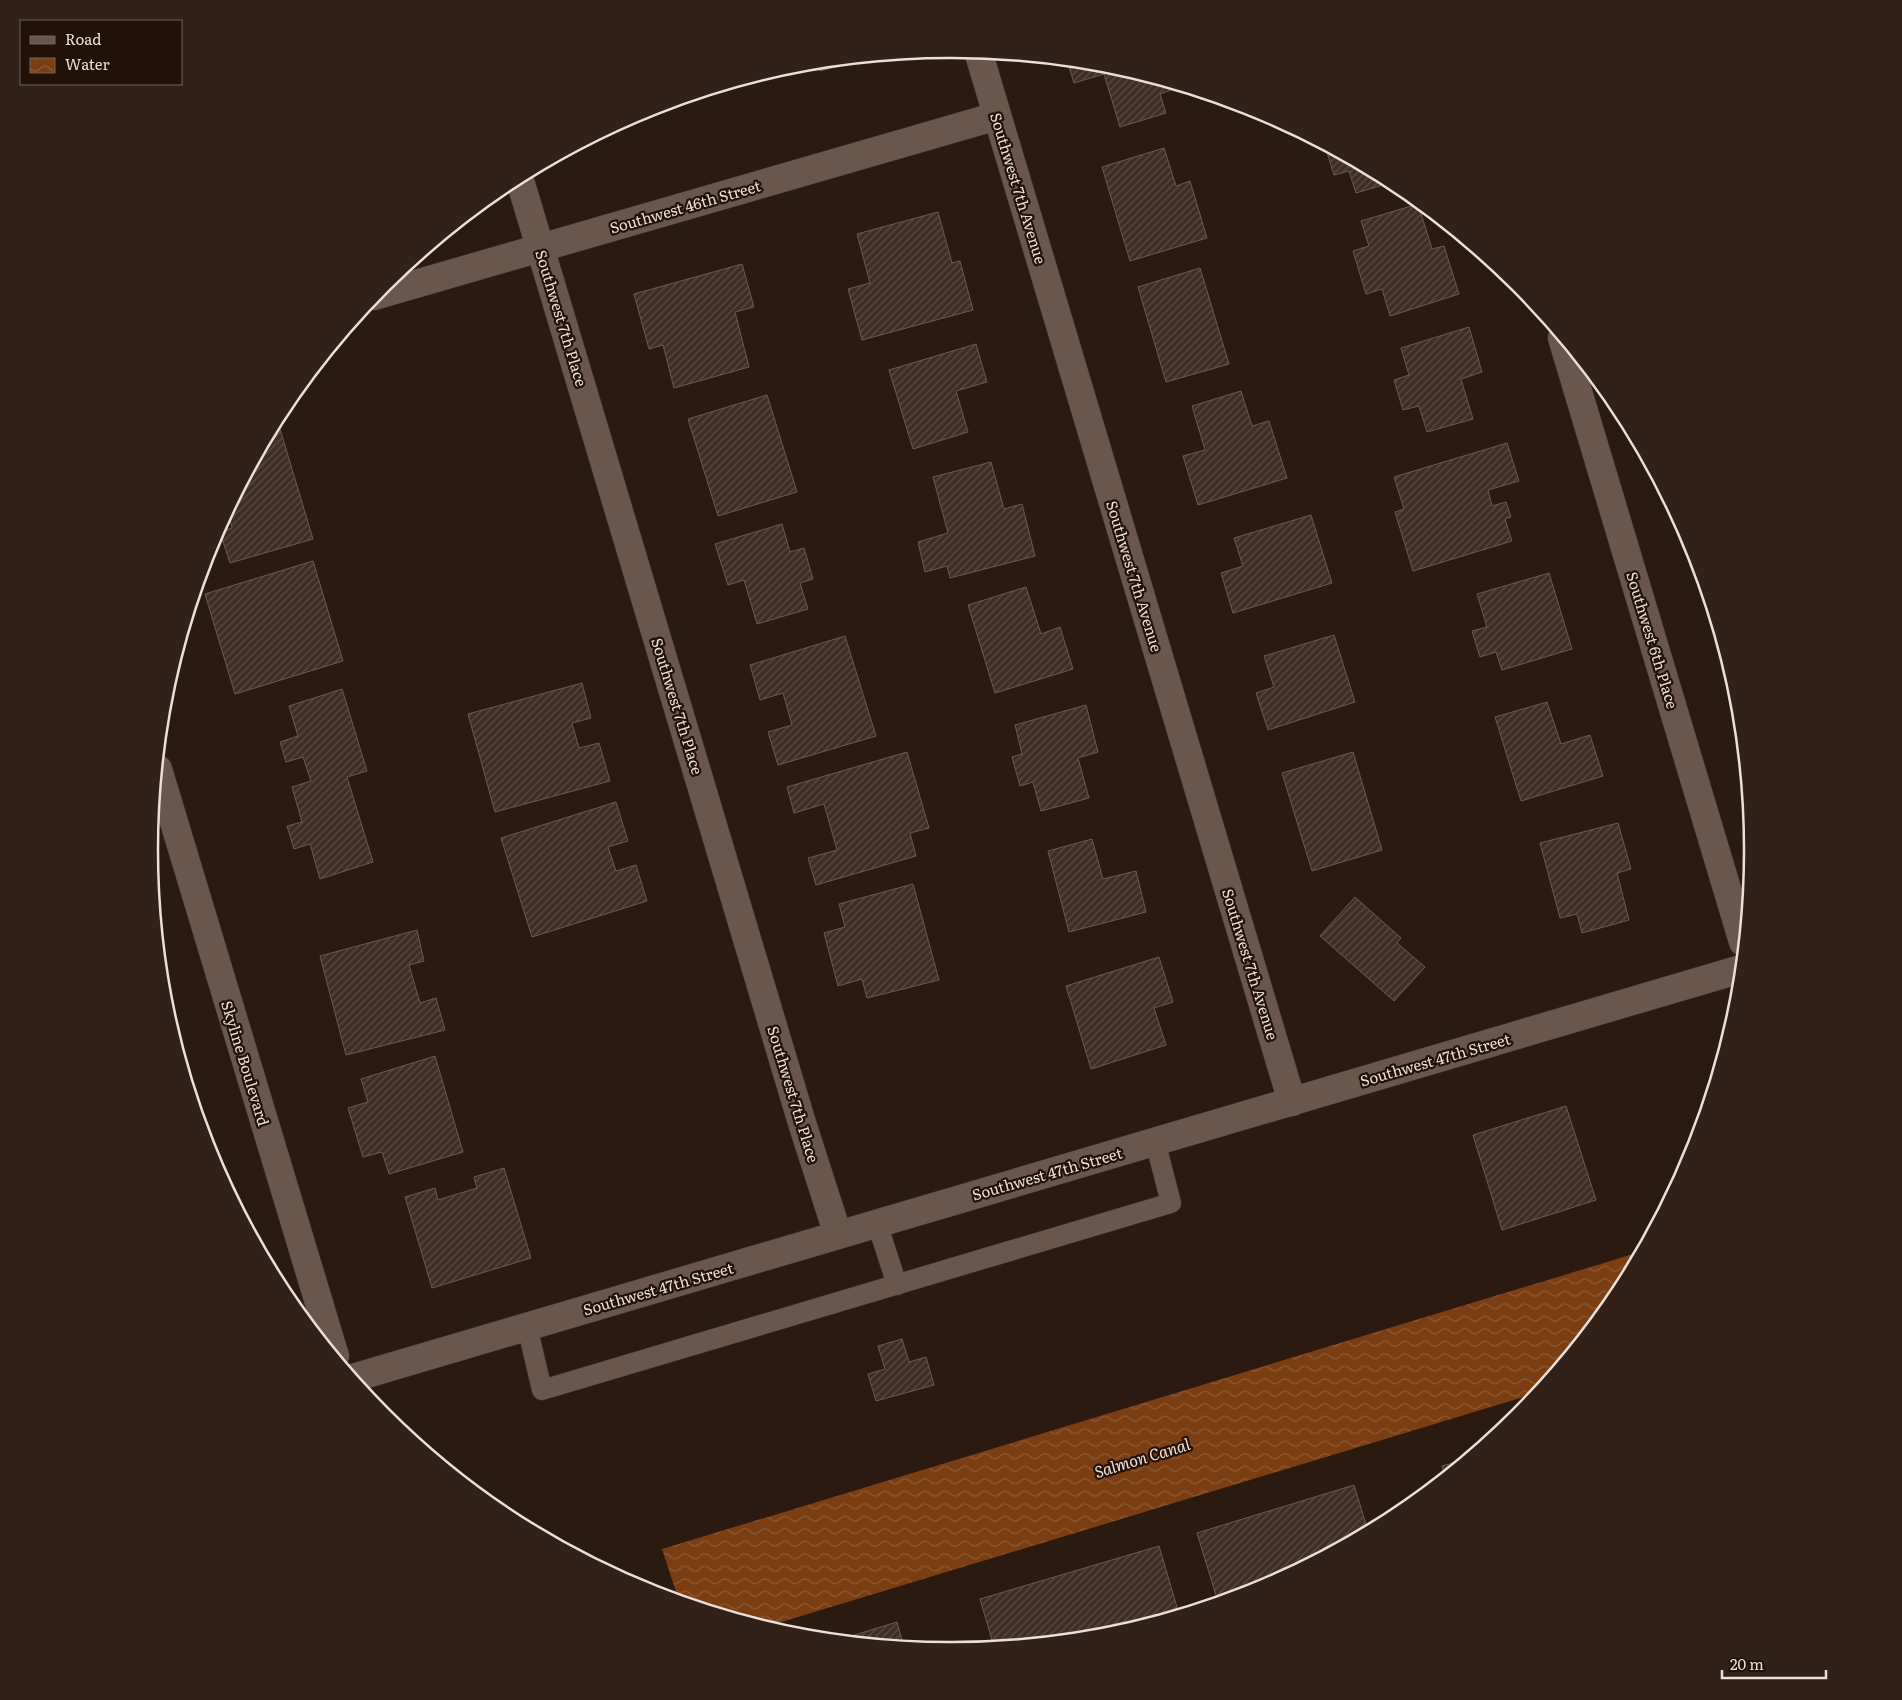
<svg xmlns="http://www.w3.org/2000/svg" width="1902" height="1700" font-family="Literata,serif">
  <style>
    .water { fill: url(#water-waves) }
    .building { fill: url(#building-hatch); stroke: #6e594d }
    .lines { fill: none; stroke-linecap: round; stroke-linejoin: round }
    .service-casing { stroke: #433530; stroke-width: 21 }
    .minor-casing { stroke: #433530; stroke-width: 29 }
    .tertiary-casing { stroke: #433530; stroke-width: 29 }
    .service { stroke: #6a564a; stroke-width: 20 }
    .minor { stroke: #6a564a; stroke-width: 28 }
    .tertiary { stroke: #6a564a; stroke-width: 28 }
    .labels { text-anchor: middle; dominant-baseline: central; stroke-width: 4.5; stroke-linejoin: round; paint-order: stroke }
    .street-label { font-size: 15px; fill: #ecdfd8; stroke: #211107 }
    .water-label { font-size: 16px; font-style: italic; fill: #f3e0d5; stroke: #211107 }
    .rim { fill: none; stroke: #ecdfd8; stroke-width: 2.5 }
  </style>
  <defs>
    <pattern id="water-waves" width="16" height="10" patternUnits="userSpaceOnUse" patternTransform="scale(1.25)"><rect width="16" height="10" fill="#7a3e12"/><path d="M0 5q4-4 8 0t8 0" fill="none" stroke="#8d5934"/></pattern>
    <pattern id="building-hatch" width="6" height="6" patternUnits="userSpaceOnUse" patternTransform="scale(1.25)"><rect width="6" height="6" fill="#402e23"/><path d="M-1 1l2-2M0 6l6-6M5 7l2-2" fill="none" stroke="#5c4c42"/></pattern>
  </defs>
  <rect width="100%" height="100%" fill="#2b1a10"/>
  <path class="water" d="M1640,1252L1617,1295L1537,1393L765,1627L679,1601L662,1549Z"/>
  <g class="building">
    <path d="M866,57L867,59L820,71L818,62Z"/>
    <path d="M1067,60L1108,64L1176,85L1177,88L1160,94L1166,113L1120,127L1104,74L1074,83Z"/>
    <path d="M708,90L709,92L636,114L645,110Z"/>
    <path d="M1325,146L1393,182L1356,193L1349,171L1334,175Z"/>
    <path d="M1164,148L1176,186L1190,181L1207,238L1130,261L1102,167Z"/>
    <path d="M1418,204L1432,249L1444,246L1459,294L1390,316L1382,289L1366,294L1353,251L1369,246L1361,221Z"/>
    <path d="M938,212L952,263L960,261L973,310L862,340L848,289L870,283L857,234Z"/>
    <path d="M742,264L754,307L735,312L749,367L674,388L663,345L649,349L634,294Z"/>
    <path d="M1200,268L1229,364L1166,382L1138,287Z"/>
    <path d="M1469,327L1482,372L1461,379L1473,419L1427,432L1419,406L1403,410L1394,380L1409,375L1401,348Z"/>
    <path d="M976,344L987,382L956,391L968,432L913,449L889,370Z"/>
    <path d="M1241,391L1252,426L1269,421L1287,478L1198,505L1183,456L1205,450L1192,406Z"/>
    <path d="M767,395L797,492L718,516L688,419Z"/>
    <path d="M277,419L313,539L230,563L220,532L232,528L228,512Z"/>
    <path d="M1507,443L1519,481L1488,490L1492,506L1506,502L1511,517L1505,519L1512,541L1413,571L1395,512L1404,509L1394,477Z"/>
    <path d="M991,462L1004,509L1022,504L1035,556L950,578L947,566L925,572L918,542L948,533L933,477Z"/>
    <path d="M1311,515L1332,583L1233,613L1221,573L1243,566L1234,538Z"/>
    <path d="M782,524L790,552L804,548L813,579L800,583L808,609L757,624L744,580L728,585L715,544Z"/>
    <path d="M313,561L343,661L235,694L205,594Z"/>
    <path d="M1549,573L1572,649L1502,670L1496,652L1480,657L1472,631L1487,627L1477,594Z"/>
    <path d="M1026,587L1041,634L1060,627L1073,669L995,693L968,605Z"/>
    <path d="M1334,635L1355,702L1268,730L1256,693L1274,687L1264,656Z"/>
    <path d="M845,636L876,736L778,765L768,732L792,725L783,693L760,700L750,665Z"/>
    <path d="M582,683L591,718L572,723L579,748L599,743L610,781L495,812L468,714Z"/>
    <path d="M342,689L367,771L347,777L373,862L320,879L310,844L294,849L287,826L302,822L292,787L311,781L303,757L286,762L280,742L298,736L289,706Z"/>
    <path d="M1547,702L1561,744L1590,735L1603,776L1521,801L1495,717Z"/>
    <path d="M1086,705L1098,752L1078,758L1089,798L1041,811L1033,782L1020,786L1012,757L1022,754L1015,725Z"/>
    <path d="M907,752L929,828L910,833L916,856L816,885L808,858L837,850L824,804L794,813L787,787Z"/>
    <path d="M1353,752L1382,850L1312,871L1282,773Z"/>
    <path d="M616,802L628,841L608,847L616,871L636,865L647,901L532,937L501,838Z"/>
    <path d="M1618,823L1631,869L1617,873L1629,920L1582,933L1577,914L1560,918L1540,843Z"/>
    <path d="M1092,839L1103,879L1136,871L1146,912L1069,932L1048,851Z"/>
    <path d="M913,884L939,980L867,998L862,979L838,986L824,933L845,927L839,904Z"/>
    <path d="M1355,897L1401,938L1397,943L1425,967L1394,1001L1320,936Z"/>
    <path d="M417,930L424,961L409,965L420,1003L436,998L445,1030L346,1055L320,956Z"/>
    <path d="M1159,957L1173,1002L1154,1008L1166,1045L1091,1069L1066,986Z"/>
    <path d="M435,1056L463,1152L389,1174L382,1152L363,1157L348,1108L368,1102L361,1079Z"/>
    <path d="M1566,1106L1596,1200L1502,1230L1473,1135Z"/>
    <path d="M504,1168L531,1258L432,1288L405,1197L435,1188L438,1200L477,1188L474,1177Z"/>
    <path d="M902,1339L909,1362L926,1357L934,1385L876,1401L868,1374L885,1369L878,1346Z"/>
    <path d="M1465,1460L1445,1476L1442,1466Z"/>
    <path d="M1354,1485L1368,1531L1257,1590L1218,1602L1197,1533Z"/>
    <path d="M1159,1546L1179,1614L1107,1636L994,1647L980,1599Z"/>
    <path d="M897,1622L904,1647L838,1640Z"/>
  </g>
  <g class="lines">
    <defs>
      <g id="service">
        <path d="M877,1223L897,1285"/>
        <path d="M527,1326L542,1390L1171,1203L1155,1141"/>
      </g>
      <g id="minor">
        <path d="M978,51L1292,1102"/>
        <path d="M519,177L802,1123L838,1235"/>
        <path d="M374,296L997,116"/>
        <path d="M1562,338L1743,942"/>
        <path d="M353,1378L1741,969"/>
      </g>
      <path id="tertiary" d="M158,769L335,1356"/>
    </defs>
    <use href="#service" class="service-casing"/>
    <use href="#minor" class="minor-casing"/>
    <use href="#tertiary" class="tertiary-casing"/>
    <use href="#service" class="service"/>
    <use href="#minor" class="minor"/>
    <use href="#tertiary" class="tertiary"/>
  </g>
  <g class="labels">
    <g class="street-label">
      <text transform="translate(1019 188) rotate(73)">Southwest 7th Avenue</text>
      <text transform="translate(685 206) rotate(-16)">Southwest 46th Street</text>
      <text transform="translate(562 318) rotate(73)">Southwest 7th Place</text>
      <text transform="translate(1135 576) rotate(73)">Southwest 7th Avenue</text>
      <text transform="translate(1653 640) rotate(73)">Southwest 6th Place</text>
      <text transform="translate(678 706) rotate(73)">Southwest 7th Place</text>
      <text transform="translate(1251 964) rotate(73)">Southwest 7th Avenue</text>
      <text transform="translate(1435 1059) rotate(-16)">Southwest 47th Street</text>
      <text transform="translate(246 1063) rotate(73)">Skyline Boulevard</text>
      <text transform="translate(794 1094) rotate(73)">Southwest 7th Place</text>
      <text transform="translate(1047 1173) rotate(-16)">Southwest 47th Street</text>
      <text transform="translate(658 1288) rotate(-16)">Southwest 47th Street</text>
    </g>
    <g class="water-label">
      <text transform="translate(1142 1457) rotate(-17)">Salmon Canal</text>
    </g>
  </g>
  <path d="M0 0H1902V1700H0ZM950 58H952A792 792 0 0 1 1744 850V850A792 792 0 0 1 952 1642H950A792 792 0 0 1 158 850V850A792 792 0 0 1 950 58Z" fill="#312118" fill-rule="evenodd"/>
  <path class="rim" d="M950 58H952A792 792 0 0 1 1744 850V850A792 792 0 0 1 952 1642H950A792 792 0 0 1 158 850V850A792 792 0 0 1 950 58Z"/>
  <rect x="20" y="20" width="162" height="65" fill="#211107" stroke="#72635b"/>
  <rect x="30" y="36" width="25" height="8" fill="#6a564a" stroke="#72635b"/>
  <text x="65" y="45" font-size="15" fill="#ecdfd8">Road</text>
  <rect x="30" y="58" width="25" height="15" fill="url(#water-waves)" stroke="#72635b"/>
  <text x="65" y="70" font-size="15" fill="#ecdfd8">Water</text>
  <path d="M1722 1670v8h104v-8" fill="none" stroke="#ecdfd8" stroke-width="2.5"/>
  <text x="1730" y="1670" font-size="15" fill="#ecdfd8" stroke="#211107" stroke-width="4" paint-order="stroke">20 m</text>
</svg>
